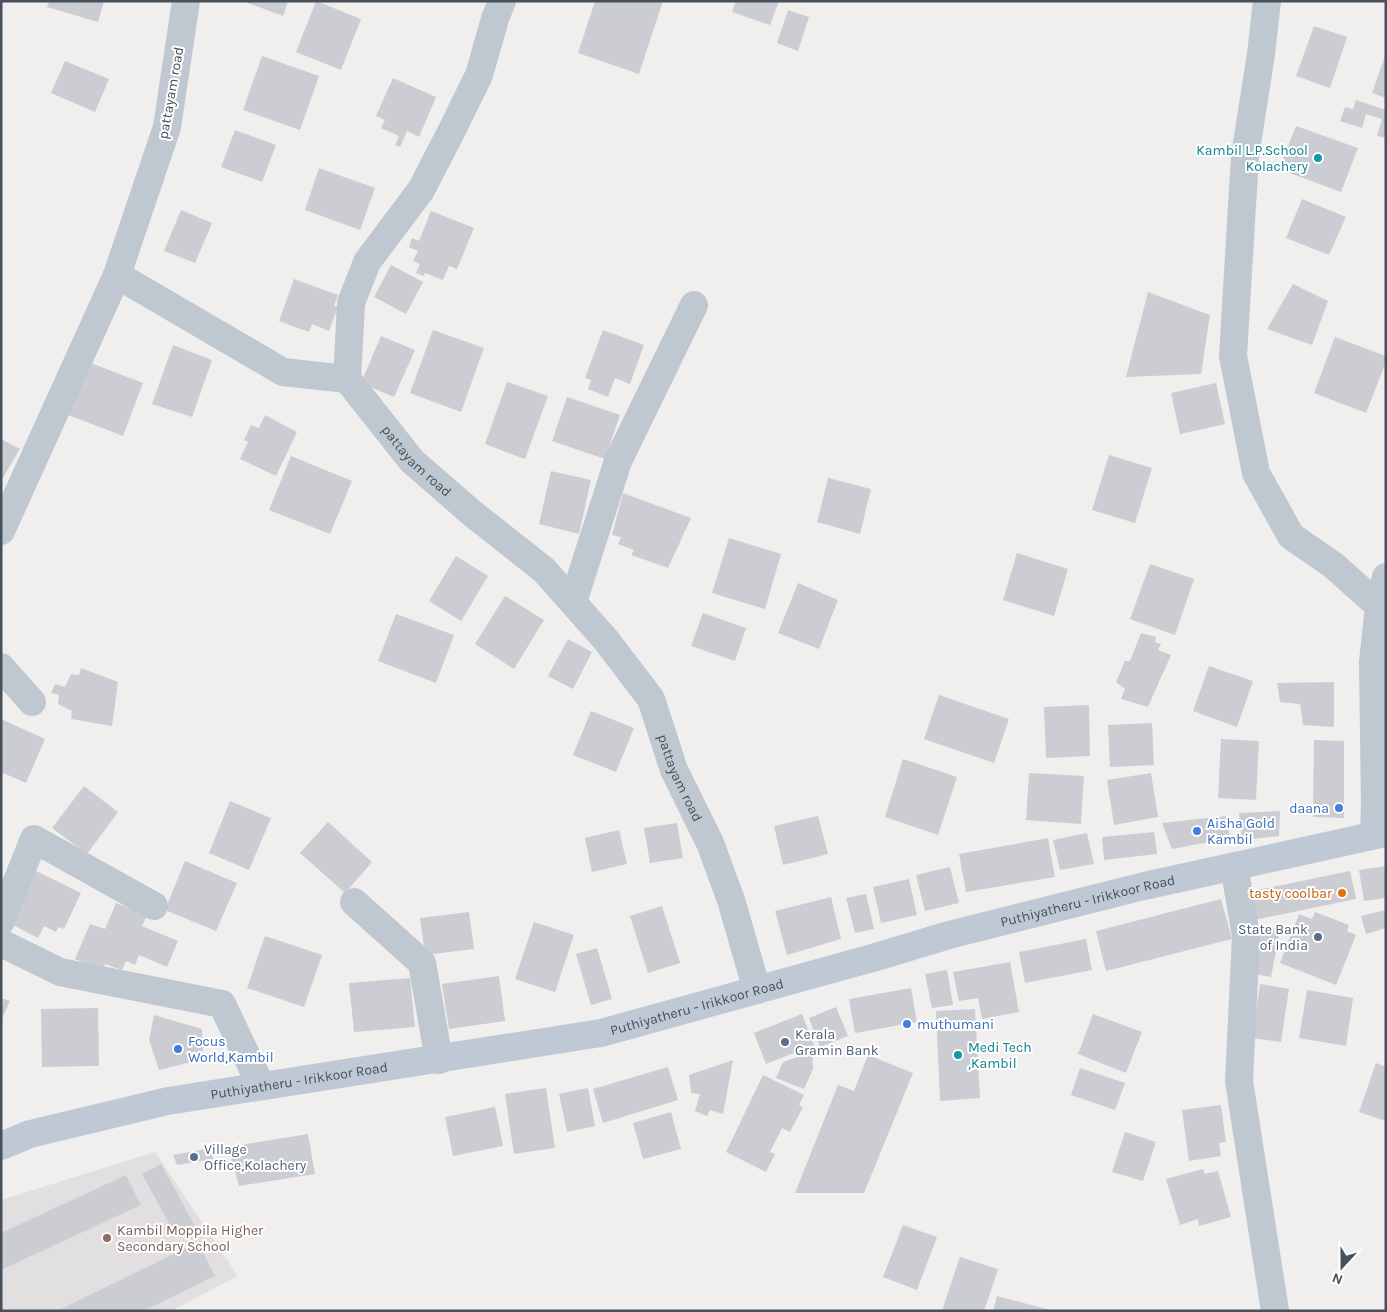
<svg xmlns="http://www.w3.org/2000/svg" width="1387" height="1312" font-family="Karla,sans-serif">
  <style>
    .education { fill: #e2dfe0 }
    .building { fill: #cbcdd3 }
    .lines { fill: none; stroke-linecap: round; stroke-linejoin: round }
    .minor { stroke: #bfc8d0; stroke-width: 28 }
    .secondary { stroke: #bfc9d5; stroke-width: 28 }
    .culture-dot { fill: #0f9aa8; stroke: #fff; stroke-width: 2 }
    .shop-dot { fill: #3f7fe0; stroke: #fff; stroke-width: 2 }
    .food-dot { fill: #e8710a; stroke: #fff; stroke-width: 2 }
    .service-dot { fill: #5c6f8a; stroke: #fff; stroke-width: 2 }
    .education-dot { fill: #8d6e63; stroke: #fff; stroke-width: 2 }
    .labels { text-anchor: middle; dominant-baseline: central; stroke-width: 4; stroke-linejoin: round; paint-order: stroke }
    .street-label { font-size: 14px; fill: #46515b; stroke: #fff }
    .culture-label { font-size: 14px; fill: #0d838f; stroke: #fff; text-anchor: end }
    .shop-label { font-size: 14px; fill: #366cbe; stroke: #fff; text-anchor: start }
    .food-label { font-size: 14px; fill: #c56008; stroke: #fff; text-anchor: end }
    .service-label { font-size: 14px; fill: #4e5e75; stroke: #fff; text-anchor: start }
    .education-label { font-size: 14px; fill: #785e54; stroke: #fff; text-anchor: start }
  </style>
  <rect width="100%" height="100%" fill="#f1eeee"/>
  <path class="education" d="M155,1152L238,1276L171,1311H1V1200Z"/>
  <g class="building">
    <path d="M49,1H104L98,22L47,7Z"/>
    <path d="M243,1H288L283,16Z"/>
    <path d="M316,1L361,19L341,70L296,52Z"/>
    <path d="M595,1H663L639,74L578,53Z"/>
    <path d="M736,1H779L770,25L732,12Z"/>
    <path d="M788,10L809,17L798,51L777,43Z"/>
    <path d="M1314,26L1347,37L1330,88L1296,76Z"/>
    <path d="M1386,53V98L1372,93Z"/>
    <path d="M262,56L319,76L300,130L243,110Z"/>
    <path d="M65,61L109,79L95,112L51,93Z"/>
    <path d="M393,78L436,97L419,137L407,131L400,147L395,145L399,136L381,128L385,120L376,116Z"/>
    <path d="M1356,100L1386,110V138L1377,136L1382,119L1366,114L1362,128L1340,121L1345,107L1353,109Z"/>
    <path d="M1296,126L1358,148L1341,192L1279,169Z"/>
    <path d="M235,130L276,145L262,182L221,167Z"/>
    <path d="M319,168L375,188L360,230L305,210Z"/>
    <path d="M1302,199L1346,217L1329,255L1286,238Z"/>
    <path d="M181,210L212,223L195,263L164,251Z"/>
    <path d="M431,211L474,228L457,269L449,266L443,280L425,273L424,276L416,273L420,264L413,261L418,251L409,247L412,238L419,241Z"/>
    <path d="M391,265L423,282L406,314L374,297Z"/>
    <path d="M294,279L338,295L334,306L338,307L329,331L312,324L309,332L279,321Z"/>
    <path d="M1293,284L1328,301L1312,345L1267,329Z"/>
    <path d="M1148,292L1210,315L1201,374L1126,377Z"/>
    <path d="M433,330L484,348L461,412L410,393Z"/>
    <path d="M603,330L644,345L630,384L615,378L608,397L588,389L591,380L585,378Z"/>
    <path d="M381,336L415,350L394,397L361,383Z"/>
    <path d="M1335,337L1386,356V362L1366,413L1314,393Z"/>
    <path d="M173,345L212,360L192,417L152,404Z"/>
    <path d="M83,360L143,383L123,436L63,413Z"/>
    <path d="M507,382L548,396L525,459L485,444Z"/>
    <path d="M1216,383L1225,424L1180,434L1171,393Z"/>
    <path d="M567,397L620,415L605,459L552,441Z"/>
    <path d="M265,415L297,432L276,476L240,459L248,442L244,440L251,425L259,428Z"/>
    <path d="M1,439L20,449L1,481Z"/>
    <path d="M1109,455L1152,468L1135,523L1092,510Z"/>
    <path d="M291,456L352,481L330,534L269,510Z"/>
    <path d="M551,471L591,480L579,534L539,524Z"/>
    <path d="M828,478L871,489L860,534L817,522Z"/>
    <path d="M623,493L691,518L668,568L631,555L634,550L618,544L621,537L612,535Z"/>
    <path d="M729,538L781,554L765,609L712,593Z"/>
    <path d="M1017,553L1068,569L1054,616L1003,600Z"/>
    <path d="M456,556L488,576L461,621L429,601Z"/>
    <path d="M1150,564L1194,579L1175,635L1130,619Z"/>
    <path d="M798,583L838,600L819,649L778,633Z"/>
    <path d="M505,596L544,620L514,669L475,644Z"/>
    <path d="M703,613L746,628L735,661L691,646Z"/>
    <path d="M396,614L454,635L436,683L378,661Z"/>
    <path d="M1141,633L1156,637L1155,642L1161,644L1158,650L1171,655L1148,707L1121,699L1125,689L1116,682L1125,661H1130Z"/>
    <path d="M568,639L592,652L573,689L548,676Z"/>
    <path d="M1209,666L1253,681L1237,727L1193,711Z"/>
    <path d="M81,668L118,682L112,726L71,719L72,711L58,704L59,695L51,693L55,684L65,687L71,674L79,675Z"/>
    <path d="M1334,682V727L1303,725L1300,704L1280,702L1277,683Z"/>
    <path d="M939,695L1009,719L994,763L924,739Z"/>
    <path d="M1089,705L1090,756L1046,758L1044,707Z"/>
    <path d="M591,711L634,728L616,772L573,755Z"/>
    <path d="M1,719L45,739L26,783L1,772Z"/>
    <path d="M1152,723L1154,765L1110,767L1108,725Z"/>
    <path d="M1221,739L1259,741L1256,800L1218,798Z"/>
    <path d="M1314,740L1344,741V818L1313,817Z"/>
    <path d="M903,759L957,777L938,835L885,817Z"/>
    <path d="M1029,773L1084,776L1081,824L1026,820Z"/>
    <path d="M1151,773L1158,817L1114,825L1107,780Z"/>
    <path d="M84,786L118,812L87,854L52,828Z"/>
    <path d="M230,801L271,818L249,870L209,853Z"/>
    <path d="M1280,811L1279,836L1242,840L1239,813Z"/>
    <path d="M818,816L828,854L783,865L774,826Z"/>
    <path d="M1226,816L1230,838L1172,849L1162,823Z"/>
    <path d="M328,822L372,862L345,893L300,853Z"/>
    <path d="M677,823L683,858L650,863L644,828Z"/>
    <path d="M619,830L627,864L592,872L585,838Z"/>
    <path d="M1154,832L1157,854L1104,860L1102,837Z"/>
    <path d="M1087,833L1094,864L1060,870L1053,840Z"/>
    <path d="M1048,838L1055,877L966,892L959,854Z"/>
    <path d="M185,861L237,883L216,931L165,910Z"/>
    <path d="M1386,866V898L1364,901L1359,870Z"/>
    <path d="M950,867L959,903L925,911L916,875Z"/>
    <path d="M32,869L81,893L64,929L58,927L56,932L44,926L38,938L7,922Z"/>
    <path d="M1350,871L1356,899L1254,920L1248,892Z"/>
    <path d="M909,879L917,915L881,923L873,887Z"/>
    <path d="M866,894L874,929L855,933L846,898Z"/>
    <path d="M831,897L841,939L787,955L775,911Z"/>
    <path d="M1221,899L1232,939L1106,971L1096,931Z"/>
    <path d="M116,903L147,915L142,926L178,941L167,967L139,955L135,965L126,961L122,970L105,964L103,971L75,959L90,924L105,929Z"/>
    <path d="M662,906L680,963L648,973L630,916Z"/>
    <path d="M1386,910V928L1366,934L1361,916Z"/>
    <path d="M469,912L474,949L425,955L420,918Z"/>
    <path d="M1315,912L1349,925L1347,931L1356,935L1336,985L1280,963L1299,914L1312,919Z"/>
    <path d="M534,922L574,935L555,992L515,979Z"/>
    <path d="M1259,925L1280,930L1271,977L1250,973Z"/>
    <path d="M265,936L322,955L304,1007L247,988Z"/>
    <path d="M1086,939L1092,970L1025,983L1019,952Z"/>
    <path d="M597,948L612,999L591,1005L576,954Z"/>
    <path d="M1010,962L1019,1012L982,1019L978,998L959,1001L953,972Z"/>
    <path d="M947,970L953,1005L932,1008L925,974Z"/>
    <path d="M499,976L505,1021L449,1029L442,984Z"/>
    <path d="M410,978L415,1027L354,1032L349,983Z"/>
    <path d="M1260,984L1289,989L1281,1042L1252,1038Z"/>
    <path d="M911,988L917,1022L855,1033L849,999Z"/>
    <path d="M1307,990L1353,998L1346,1046L1299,1038Z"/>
    <path d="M1,998L10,1001L1,1021Z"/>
    <path d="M836,1007L848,1036L820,1047L809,1018Z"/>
    <path d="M98,1008L99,1066L42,1067L41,1009Z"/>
    <path d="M975,1009L980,1098L940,1101L936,1011Z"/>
    <path d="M802,1014L814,1045L766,1064L754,1033Z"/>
    <path d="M1093,1014L1142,1032L1126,1073L1078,1054Z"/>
    <path d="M154,1015L202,1029L203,1059L159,1070L149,1040Z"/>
    <path d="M812,1052L813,1069L804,1089L776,1078L783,1062Z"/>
    <path d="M868,1055L913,1073L864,1193H795L838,1085L854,1091Z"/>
    <path d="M733,1060L723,1114L710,1110L707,1116L695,1111L700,1094L691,1093L689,1075Z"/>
    <path d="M1376,1063L1386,1067V1121L1359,1112Z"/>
    <path d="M668,1067L678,1100L603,1123L593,1089Z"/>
    <path d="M1080,1068L1125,1083L1115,1110L1071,1095Z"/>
    <path d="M763,1075L804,1095L799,1105L803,1107L790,1132L782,1128L770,1152L775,1154L766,1172L726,1152Z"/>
    <path d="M546,1088L555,1148L514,1154L505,1094Z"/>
    <path d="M588,1088L595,1126L567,1132L559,1094Z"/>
    <path d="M1221,1105L1226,1142L1219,1143L1221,1156L1189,1161L1182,1110Z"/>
    <path d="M495,1107L503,1146L453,1156L445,1117Z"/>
    <path d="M671,1112L681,1149L643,1159L633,1123Z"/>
    <path d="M1125,1132L1156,1142L1143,1181L1112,1172Z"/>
    <path d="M308,1134L315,1174L239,1186L228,1147Z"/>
    <path d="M211,1148L213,1159L177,1165L173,1155Z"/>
    <path d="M161,1164L195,1226L176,1236L142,1174Z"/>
    <path d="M1203,1169L1205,1174L1218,1171L1231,1217L1199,1226L1198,1219L1180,1225L1166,1179Z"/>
    <path d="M126,1175L141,1205L1,1270V1233Z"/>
    <path d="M903,1225L937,1237L917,1290L883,1277Z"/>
    <path d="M198,1242L215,1276L143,1311H57Z"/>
    <path d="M960,1257L998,1269L984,1311H942Z"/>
    <path d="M997,1296L1050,1310V1311H993Z"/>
  </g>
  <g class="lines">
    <g class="minor">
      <path id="s1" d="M186,1L167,127L117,275L283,372L347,379L412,461L473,514L544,570L606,640L651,699L674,770L710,843L731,900L757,990"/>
      <path d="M1267,1L1261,54L1245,156L1233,356L1256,473L1291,536L1333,565L1379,606L1373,662L1375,805L1374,835"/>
      <path d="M347,379L351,303L367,262L421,190L451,132L479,75L495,19L502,1"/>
      <path d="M1,531L117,275"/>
      <path d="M573,602L618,461L694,305"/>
      <path d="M1379,606L1386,577"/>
      <path d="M1,667L32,702"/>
      <path d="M1234,866L1246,936L1239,1081L1275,1311"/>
      <path d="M354,902L422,963L439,1060"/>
      <path d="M1,921L34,839L154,906"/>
      <path d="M1,943L60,972L222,1004L261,1086"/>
    </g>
    <path class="secondary" id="s2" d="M1,1146L30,1134L168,1101L601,1033L876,957L949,935L1144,886L1386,833"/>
  </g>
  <g class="culture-dot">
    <circle cx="1318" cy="158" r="5"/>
    <circle cx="958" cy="1055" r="5"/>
  </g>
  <g class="shop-dot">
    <circle cx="1339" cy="808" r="5"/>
    <circle cx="1197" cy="831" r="5"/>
    <circle cx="907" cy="1024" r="5"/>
    <circle cx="178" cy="1049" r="5"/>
  </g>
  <circle class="food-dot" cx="1342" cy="893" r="5"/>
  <g class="service-dot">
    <circle cx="1318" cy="937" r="5"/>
    <circle cx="785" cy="1042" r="5"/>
    <circle cx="194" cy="1157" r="5"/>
  </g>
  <circle class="education-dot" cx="107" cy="1238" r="5"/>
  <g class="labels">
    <g class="street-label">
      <text transform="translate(171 93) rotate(-80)">pattayam road</text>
      <text stroke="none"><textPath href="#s1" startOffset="648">pattayam road</textPath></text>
      <text stroke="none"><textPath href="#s1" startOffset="1068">pattayam road</textPath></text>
      <text stroke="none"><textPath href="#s2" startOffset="1116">Puthiyatheru - Irikkoor Road</textPath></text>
      <text stroke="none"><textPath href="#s2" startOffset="711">Puthiyatheru - Irikkoor Road</textPath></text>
      <text stroke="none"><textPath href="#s2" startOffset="306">Puthiyatheru - Irikkoor Road</textPath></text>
    </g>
    <g class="culture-label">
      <text x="1308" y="150">Kambil L.P.School<tspan x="1308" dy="16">Kolachery</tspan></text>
      <text x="968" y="1047" text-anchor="start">Medi Tech<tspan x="968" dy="16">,Kambil</tspan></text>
    </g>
    <g class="shop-label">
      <text x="1329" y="808" text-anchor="end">daana</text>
      <text x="1207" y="823">Aisha Gold<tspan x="1207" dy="16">Kambil</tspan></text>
      <text x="917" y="1024">muthumani</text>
      <text x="188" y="1041">Focus<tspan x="188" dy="16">World,Kambil</tspan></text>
    </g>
    <g class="food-label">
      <text x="1332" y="893">tasty coolbar</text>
    </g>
    <g class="service-label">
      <text x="1308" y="929" text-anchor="end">State Bank<tspan x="1308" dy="16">of India</tspan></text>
      <text x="795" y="1034">Kerala<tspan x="795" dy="16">Gramin Bank</tspan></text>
      <text x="204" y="1149">Village<tspan x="204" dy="16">Office,Kolachery</tspan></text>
    </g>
    <g class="education-label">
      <text x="117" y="1230">Kambil Moppila Higher<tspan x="117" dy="16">Secondary School</tspan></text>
    </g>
  </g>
  <rect width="1387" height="1312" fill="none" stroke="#46515b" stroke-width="5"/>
  <g transform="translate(1342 1267) rotate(201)" stroke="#ffffff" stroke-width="4" paint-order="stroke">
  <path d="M0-4L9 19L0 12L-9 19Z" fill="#46515b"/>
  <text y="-8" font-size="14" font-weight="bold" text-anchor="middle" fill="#46515b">N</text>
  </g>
</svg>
